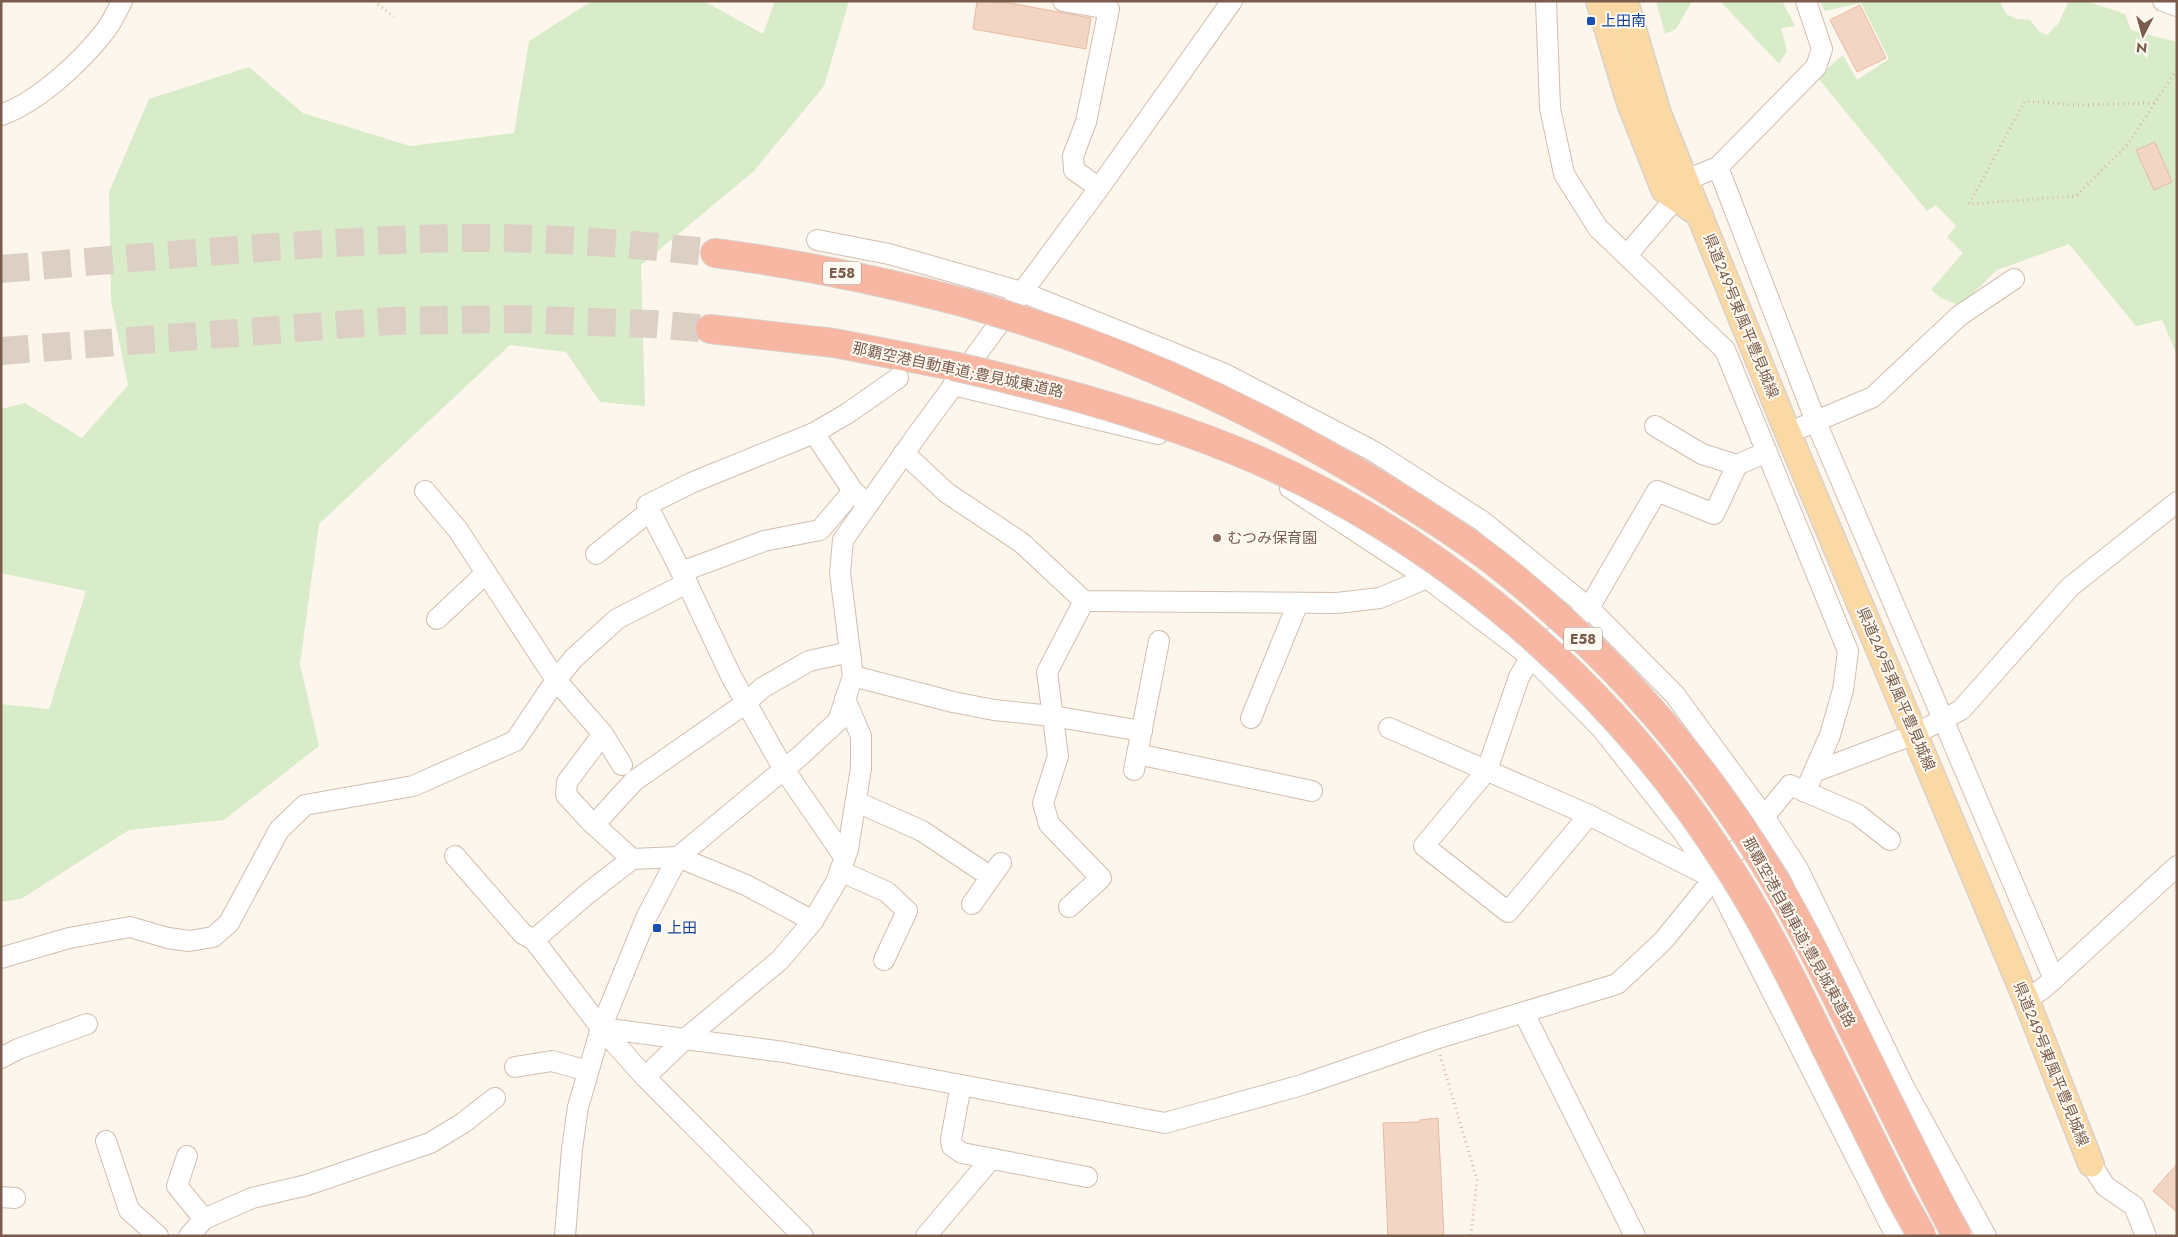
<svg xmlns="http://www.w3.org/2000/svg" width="2178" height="1237" font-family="Jost,'Noto Sans JP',sans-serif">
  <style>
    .green { fill: #d8ecc9 }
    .building { fill: #f3d5c3; stroke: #e6bba3 }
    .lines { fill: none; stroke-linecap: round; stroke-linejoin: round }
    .highway-tunnel { stroke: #dcd0c4; stroke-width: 28; stroke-dasharray: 28 14; stroke-linecap: butt }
    .minor-casing { stroke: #d1beb0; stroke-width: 22 }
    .major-casing { stroke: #dad1cd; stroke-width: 28 }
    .highway-casing { stroke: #dad1cd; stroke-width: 30 }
    .path { stroke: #d9b8a5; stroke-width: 3; stroke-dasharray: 1 4; stroke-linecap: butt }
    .minor { stroke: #fff; stroke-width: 20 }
    .major { stroke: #fbd9a5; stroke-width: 25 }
    .highway { stroke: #f7b7a3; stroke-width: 28 }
    .highway-bridge-casing { stroke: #dad1cd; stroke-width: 30; stroke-linecap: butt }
    .highway-bridge { stroke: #f7b7a3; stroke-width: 28 }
    .transit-dot { fill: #1a4fb4; stroke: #fffaf3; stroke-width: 2 }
    .education-dot { fill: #8d6e63; stroke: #fffaf3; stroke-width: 2 }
    .labels { text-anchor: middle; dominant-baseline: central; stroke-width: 4; stroke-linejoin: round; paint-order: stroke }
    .shield { fill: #fffaf3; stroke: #a28b7f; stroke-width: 1 }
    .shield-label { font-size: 14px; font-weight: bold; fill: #7a5c4d }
    .transit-label { font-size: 15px; fill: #164399; stroke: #fffaf3; text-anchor: start }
    .street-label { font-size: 15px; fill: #7a5c4d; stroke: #fffaf3 }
    .education-label { font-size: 15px; fill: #785e54; stroke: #fffaf3; text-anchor: start }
  </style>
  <rect width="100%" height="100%" fill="#fdf6ec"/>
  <g class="green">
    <path d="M592,1H704L763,34L775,1H849L824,86L754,171L641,265L645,406L600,402L566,352L510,345L319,524L300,664L319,746L224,820L129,830L21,899L1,902V704L49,709L86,591L1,573V409L25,403L82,438L128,385L111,301L109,192L149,99L249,67L303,113L410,146L514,133L529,41Z"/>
    <path d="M1656,1H1692L1676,29L1665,34Z"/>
    <path d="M1720,1H1782L1795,26L1781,28L1787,51L1779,64Z"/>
    <path d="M1820,1H2000L2006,14L2017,19L2030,20L2040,32L2047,35L2058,24L2069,1H2086L2125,14L2131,30L2177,42V355L2162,320L2136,326L2069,244L1997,270L1960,306L1941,298L1931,290L1963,253L1947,237L1956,226L1936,205L1927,211L1817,77L1843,55L1857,80L1889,59L1861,3L1825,11Z"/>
  </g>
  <g class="building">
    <path d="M977,1L1010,3L1091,18L1086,49L973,29Z"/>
    <path d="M1860,5L1886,58L1857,72L1830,20Z"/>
    <path d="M2155,142L2172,182L2154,190L2136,150Z"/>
    <path d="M1438,1118L1444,1236H1388L1383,1123L1420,1122V1120Z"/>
    <path d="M2177,1164V1212L2153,1191Z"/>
  </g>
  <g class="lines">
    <g class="highway-tunnel">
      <path d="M1,269C141,258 280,244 420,239C519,235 617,242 715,253"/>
      <path d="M1,351L390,321L513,319L651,324L710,329"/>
    </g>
    <defs>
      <g id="minor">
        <path d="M1063,1L1109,9L1086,122L1073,156L1074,170L1099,188"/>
        <path d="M1546,1L1550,108L1564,174L1598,228L1725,350L1848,651L1843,690L1830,735L1805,792"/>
        <path d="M2163,1L2177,6"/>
        <path d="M1,115C38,102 81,62 105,31C112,22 117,11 122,1"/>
        <path d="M1718,167L1816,422L2054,979"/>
        <path d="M1686,180L1718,167L1816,67L1822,49L1806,1"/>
        <path d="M817,240L889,254L1022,292L1225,374L1375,452L1482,521L1589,608L1675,695L1763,815L1798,869L1903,1085L1986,1236"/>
        <path d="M1627,255L1675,199"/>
        <path d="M953,385L1158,434"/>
        <path d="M1655,426L1702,454L1737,465"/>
        <path d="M814,433L853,491L862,499"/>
        <path d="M1788,433L1873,397L1959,316L2014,279"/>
        <path d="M904,453L947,493L1022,543L1084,601L1337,603L1380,598L1427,578"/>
        <path d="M1290,488L1427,578L1531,657L1602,729L1683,832L1715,879L1896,1236"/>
        <path d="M425,491L458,530L556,680L603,734L622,765"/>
        <path d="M596,554L650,511"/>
        <path d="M681,572L764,541L820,530L853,491"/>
        <path d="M687,583L647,505L691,483L814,433L848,413L898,378"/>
        <path d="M437,619L486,573"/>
        <path d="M853,676L953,702L994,710L1052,716L1142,731"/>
        <path d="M1251,718L1298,603"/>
        <path d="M1389,728L1589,815L1713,878"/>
        <path d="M603,734L567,782L566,795L590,821L632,859"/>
        <path d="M1137,754L1312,791"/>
        <path d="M1134,770L1159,641"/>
        <path d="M1814,772L1915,734L1961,710L2070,587L2177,502"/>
        <path d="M857,802L922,831L991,877"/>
        <path d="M1589,815L1508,912L1424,846L1487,770L1519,677L1531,657L1589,608L1657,491L1714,514L1737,465L1767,452"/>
        <path d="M594,825L634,781L746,703L762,688L809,661L850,652"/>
        <path d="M455,856L523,934L534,940L601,1028L645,1077L803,1236"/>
        <path d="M840,871L887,892L907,911L884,960"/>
        <path d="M972,904L1001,863"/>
        <path d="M1069,907L1101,878L1049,824L1043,803L1058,756L1047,672L1084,601"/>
        <path d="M534,940L587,894L632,859L678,857L746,885L813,921"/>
        <path d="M1,958L69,938L130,927L168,938L189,941L213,937L229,923L279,830L305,805L413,786L515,741L556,680L574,658L617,619L687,583L731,676L783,768L845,858"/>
        <path d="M2026,999L2041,990L2054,979L2177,866"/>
        <path d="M1524,1013L1635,1236"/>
        <path d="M601,1028L784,1052L1165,1123L1302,1085L1435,1039L1617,984L1663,941L1790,785L1857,814L1890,840"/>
        <path d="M1,1058L18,1049L87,1024"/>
        <path d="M515,1067L552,1061L588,1071"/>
        <path d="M645,1077L684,1040L780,960L813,921L836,882L848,849L861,768V736L845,699"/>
        <path d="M961,1085L951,1139L952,1146L962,1153L1087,1177"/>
        <path d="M106,1141L129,1210L158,1236"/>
        <path d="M187,1156L177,1186L204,1219"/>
        <path d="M2091,1164L2105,1186L2134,1206L2146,1236"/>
        <path d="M1,1197L15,1198"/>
        <path d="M189,1236L204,1219L252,1198L307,1185L430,1143L463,1123L495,1098"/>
        <path d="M565,1236L572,1149L578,1107L601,1028L647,916L678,857L800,756L838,721L853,676L840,573L843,540L917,435L1099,188L1232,1"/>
        <path d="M926,1236L991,1159"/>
      </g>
      <g id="major">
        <path d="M1599,1L1629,101L1664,190L1700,215"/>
        <path d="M1625,1L1658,113L1788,433L2026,999L2091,1164"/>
      </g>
      <g id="highway">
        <path d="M715,253C800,264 883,281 966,303"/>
        <path d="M710,329L834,343L953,366"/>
      </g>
    </defs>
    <use href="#minor" class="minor-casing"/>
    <use href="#major" class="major-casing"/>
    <use href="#highway" class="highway-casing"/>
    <g class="path">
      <path d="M374,1L394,17"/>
      <path d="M2154,103L2076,105L2025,101L1969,204L2076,196L2128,144L2177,69"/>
      <path d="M1440,1055L1477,1180L1471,1236"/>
    </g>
    <use href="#minor" class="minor"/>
    <use href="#major" class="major"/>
    <use href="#highway" class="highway"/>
    <defs>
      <g id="highway-bridge">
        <path d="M966,303C1003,314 1039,325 1075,338C1182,377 1285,428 1382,487C1424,513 1467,540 1506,571C1602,649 1686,741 1753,845C1791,904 1823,969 1854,1032C1888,1101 1921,1169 1957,1236"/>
        <path d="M953,366C1033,384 1112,405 1189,433C1412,512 1606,671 1731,871C1763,921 1790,975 1816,1028C1844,1084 1871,1139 1899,1195L1922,1236"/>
      </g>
    </defs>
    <use href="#highway-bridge" class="highway-bridge-casing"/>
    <use href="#highway-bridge" class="highway-bridge"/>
  </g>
  <g class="transit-dot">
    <rect x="1586" y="16" width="10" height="10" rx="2.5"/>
    <rect x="652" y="923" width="10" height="10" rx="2.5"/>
  </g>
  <circle class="education-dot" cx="1217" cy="538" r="5"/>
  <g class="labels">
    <g class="shield">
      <rect x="823" y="261.5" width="38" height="23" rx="4"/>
      <rect x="1564" y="627.5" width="38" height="23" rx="4"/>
    </g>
    <g class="shield-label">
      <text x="842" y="273">E58</text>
      <text x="1583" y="639">E58</text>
    </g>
    <g class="transit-label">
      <text x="1601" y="21">上田南</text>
      <text x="667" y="928">上田</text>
    </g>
    <g class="street-label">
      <text transform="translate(1741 316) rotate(68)">県道249号東風平豊見城線</text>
      <text transform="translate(958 370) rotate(12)">那覇空港自動車道;豊見城東道路</text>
      <text transform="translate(1896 689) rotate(67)">県道249号東風平豊見城線</text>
      <text transform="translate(1799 932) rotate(61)">那覇空港自動車道;豊見城東道路</text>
      <text transform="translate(2051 1064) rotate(68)">県道249号東風平豊見城線</text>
    </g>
    <g class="education-label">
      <text x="1227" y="538">むつみ保育園</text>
    </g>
  </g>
  <rect width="2178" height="1237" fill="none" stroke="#7a5c4d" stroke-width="5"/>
  <g transform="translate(2143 35) rotate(186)" stroke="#fffaf3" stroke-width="4" paint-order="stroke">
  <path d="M0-4L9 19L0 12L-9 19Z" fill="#7a5c4d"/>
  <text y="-8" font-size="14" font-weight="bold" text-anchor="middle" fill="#7a5c4d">N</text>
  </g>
</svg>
